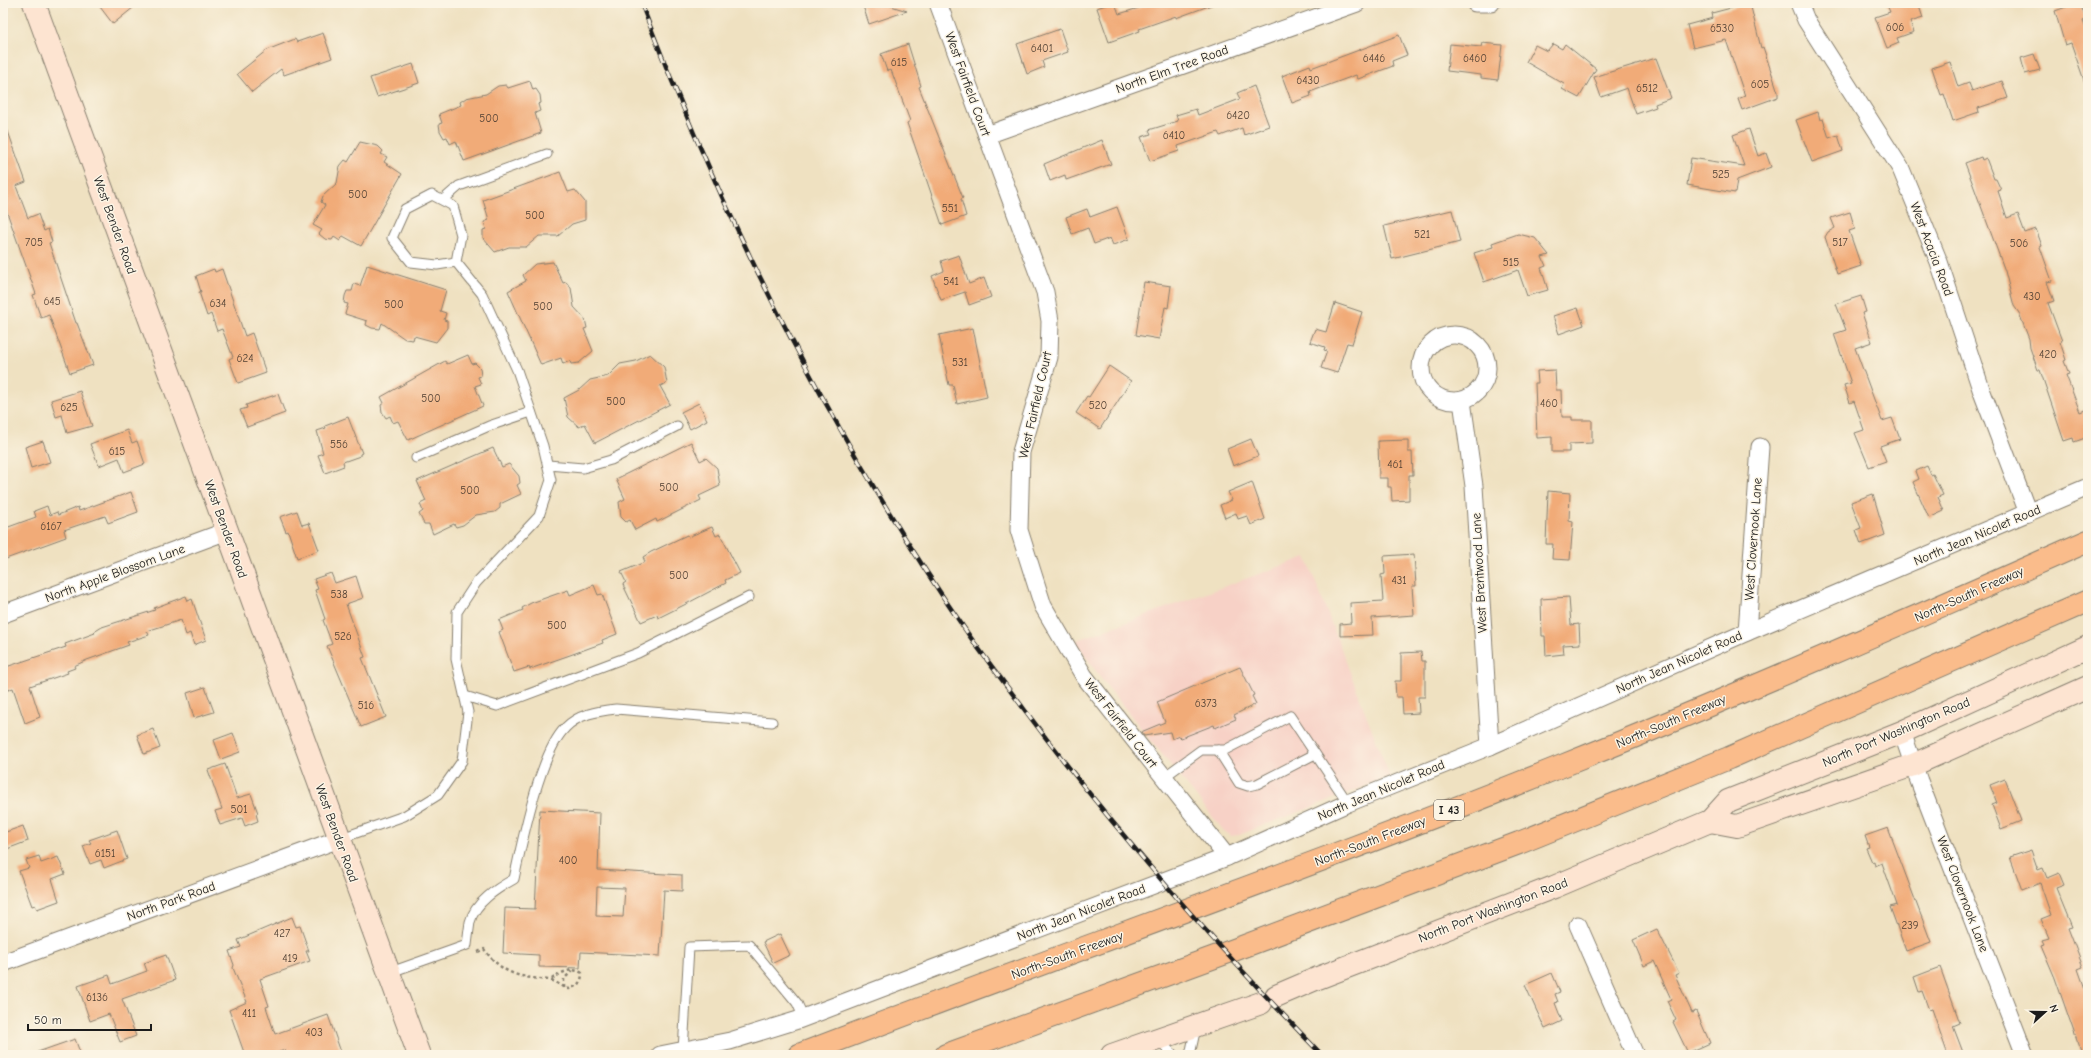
<svg xmlns="http://www.w3.org/2000/svg" width="2091" height="1058" font-family="'Comic Neue',sans-serif">
  <style>
    .built { fill: #f7d1c6 }
    .building { fill: #f1ab78; fill-rule: evenodd }
    .lines { fill: none; stroke-linecap: round; stroke-linejoin: round }
    .lane-casing { stroke: #867e6e; stroke-width: 11 }
    .street-casing { stroke: #867e6e; stroke-width: 19 }
    .secondary-casing { stroke: #867e6e; stroke-width: 24 }
    .highway-casing { stroke: #867e6e; stroke-width: 24 }
    .path { stroke: #867e6e; stroke-width: 2.5; stroke-dasharray: 3 3; stroke-linecap: butt }
    .lane { stroke: #fff; stroke-width: 9 }
    .street { stroke: #fff; stroke-width: 17 }
    .secondary { stroke: #fde4d1; stroke-width: 22 }
    .highway { stroke: #fabc8b; stroke-width: 22 }
    .rail-casing { stroke: #1c1c1c; stroke-width: 4.5 }
    .rail { stroke: #fcf5e5; stroke-width: 3; stroke-dasharray: 9; stroke-linecap: butt }
    .labels { text-anchor: middle; dominant-baseline: central; stroke-width: 3; stroke-linejoin: round; paint-order: stroke }
    .number-label { font-size: 11px; fill: #514033 }
    .shield { fill: #fcf5e5; stroke: #5f5d58; stroke-width: 1 }
    .shield-label { font-size: 12px; font-weight: bold; fill: #1c1c1c }
    .street-label { font-size: 13px; fill: #1c1c1c; stroke: #fcf5e5 }
  </style>
  <rect width="100%" height="100%" fill="#fcf5e5"/>
  <filter id="ink" filterUnits="userSpaceOnUse"><feTurbulence type="fractalNoise" baseFrequency=".025" numOctaves="2"/><feDisplacementMap in="SourceGraphic" scale="8" xChannelSelector="R" yChannelSelector="G"/><feConvolveMatrix kernelMatrix="1 2 1 2 8 2 1 2 1" color-interpolation-filters="sRGB"/></filter>
  <filter id="wash" filterUnits="userSpaceOnUse"><feTurbulence type="fractalNoise" baseFrequency=".012" numOctaves="4" result="noise"/><feDisplacementMap in="SourceGraphic" scale="16" xChannelSelector="R" yChannelSelector="G"/><feGaussianBlur stdDeviation="0.9" result="paint"/><feColorMatrix in="noise" values="0 0 0 0 0 0 0 0 0 0 0 0 0 0 0 0 0 1.4 0 .05"/><feComposite in="paint" operator="in"/></filter>
  <g filter="url(#wash)">
    <rect width="100%" height="100%" fill="#efe1c1"/>
    <path class="built" d="M1306,557L1390,777L1239,835L1231,836L1224,831L1103,681L1075,641Z"/>
    <g id="blocks">
      <g class="building">
        <path d="M97,3H139L113,24Z"/>
        <path d="M862,3H889L891,6L907,11L869,24Z"/>
        <path d="M1111,3H1115L1119,14L1155,3L1214,4L1176,18V16L1139,29L1140,31L1109,42L1097,8Z"/>
        <path d="M1750,3L1761,48L1763,47L1778,92V97L1742,110L1738,99L1745,96L1726,40L1693,48L1687,25L1713,18L1712,13Z"/>
        <path d="M1886,3H1918L1923,18L1910,22L1914,32L1897,38L1899,43L1887,48L1875,17L1890,12Z"/>
        <path d="M2077,3H2080L2086,20L2083,21L2088,34V86H2086L2071,43L2065,45L2055,11Z"/>
        <path d="M1060,29L1068,52L1042,61L1044,67L1027,74L1017,44Z"/>
        <path d="M323,33L332,58L284,75L281,69L252,92L237,74L267,50L295,39L297,42Z"/>
        <path d="M1399,35L1407,55L1392,61L1393,66L1358,79L1356,75L1310,92L1311,96L1292,103L1282,76L1310,65L1311,68Z"/>
        <path d="M1482,43L1502,45L1498,80L1481,78V75L1447,71L1450,44L1481,47Z"/>
        <path d="M908,44L921,86L919,87L963,198L961,199L966,216L942,225L907,123L910,121L891,70L887,71L881,54Z"/>
        <path d="M1553,44L1562,49L1565,44L1596,69L1579,98L1562,89L1564,84L1526,62L1535,45L1547,51Z"/>
        <path d="M2034,54L2040,70L2025,74L2021,58Z"/>
        <path d="M1656,58L1671,98L1655,104L1656,107L1636,114L1627,88L1601,97L1594,77Z"/>
        <path d="M1950,62L1958,87L1969,83L1972,91L2002,81L2008,98L1978,108L1979,112L1953,121L1944,94L1941,95L1932,68Z"/>
        <path d="M413,64L419,83L377,97L370,78Z"/>
        <path d="M530,81L533,90L536,89L540,95L541,103L538,104L540,111L535,113L541,133L464,161L456,141L450,144L447,137L444,138L440,131L439,124L442,123L439,114L461,105L460,102L466,98L486,94L498,86L506,85L508,88Z"/>
        <path d="M1254,86L1269,126L1244,135L1242,128L1220,136L1218,132L1178,146L1179,151L1150,161L1141,137L1151,134L1149,130L1178,121L1176,115L1196,109L1198,115L1240,99L1237,93Z"/>
        <path d="M1818,112L1820,120L1823,119L1829,138L1838,135L1843,151L1812,162L1796,120Z"/>
        <path d="M3,123H5L26,182L16,186L28,218L38,214L44,231L48,229L52,242L49,243L76,323H77L93,365L70,373L49,315L41,318L33,295L36,294L3,201Z"/>
        <path d="M1749,129L1758,156L1766,153L1771,167L1737,180L1735,193L1687,185L1691,158L1744,166L1733,135Z"/>
        <path d="M1102,140L1111,164L1066,180L1065,175L1050,181L1044,164Z"/>
        <path d="M360,142L378,146L383,151L381,154L387,157L384,162L402,174L361,246L343,236L340,241L334,237L332,240L325,239L319,234L322,230L313,225L325,205L321,202L323,196L337,183L340,166L345,160L348,162Z"/>
        <path d="M1981,157L1982,160L1986,158L1994,179H1996L2001,190L1998,191L2007,218L2018,214L2025,233L2036,229L2042,246L2040,247L2052,281L2047,282L2054,301L2048,303L2062,341L2060,342L2066,360L2064,361L2069,374L2066,375L2080,412L2088,409V423L2084,424L2088,437L2074,442L2073,438L2064,441L2040,370H2038L2030,348L2029,339L2019,313L2014,306L2005,271L1965,163Z"/>
        <path d="M560,172L568,192L575,190L585,202V220L572,224L558,236H539L526,247H509L495,252L483,238V230L486,229L484,222L489,220L483,200Z"/>
        <path d="M1117,207L1129,239L1113,245L1110,238L1094,244L1088,228L1072,234L1066,217L1087,209L1090,217Z"/>
        <path d="M1452,210L1460,242L1392,259L1384,226Z"/>
        <path d="M1850,212L1855,229L1849,231L1861,266L1837,274L1825,237L1828,232L1835,228L1831,218Z"/>
        <path d="M1518,234L1535,238L1549,255L1542,257L1546,266L1541,268L1548,290L1527,296L1518,270L1484,282L1474,253L1493,247L1492,243Z"/>
        <path d="M959,255L969,284L984,278L991,297L969,305L965,292L941,300L932,276L944,271L941,261Z"/>
        <path d="M553,262L563,283L566,282L571,288L574,307L585,319L587,328L584,329L593,351L579,363L571,364L570,361L563,364L561,358L541,365L508,291L526,281L523,275L535,264Z"/>
        <path d="M367,265L446,290L440,311L446,313L444,320L447,321V328L436,342L414,336L413,340L405,339L382,323L380,329L372,328L366,325L367,321L345,314L348,304L344,303L345,296L347,291H352L354,284L360,286Z"/>
        <path d="M214,269L215,272L222,269L245,336L252,333L266,373L238,383L229,359L233,357L222,329L217,331L211,314L207,316L199,292H201L196,276Z"/>
        <path d="M1144,282L1171,286L1168,308L1165,307L1159,339L1136,335Z"/>
        <path d="M1861,296L1866,312L1862,313L1872,342L1855,348L1882,421L1892,418L1900,439L1880,446L1886,461L1869,467L1855,433L1864,430L1854,401L1850,403L1844,385L1851,383L1834,334L1846,330L1836,304Z"/>
        <path d="M1335,303L1362,312L1352,344L1347,343L1337,373L1321,368L1327,351L1324,350L1325,347L1310,342L1315,329L1326,332Z"/>
        <path d="M1578,308L1584,325L1559,334L1553,316Z"/>
        <path d="M973,328L987,397L957,404L953,385H949L939,335Z"/>
        <path d="M650,354L664,367L667,383L660,386L670,404L595,443L585,424L579,427L568,417L564,398L579,390L590,380L608,376L620,364L636,361Z"/>
        <path d="M468,355L472,364L475,363L480,368L481,376L478,377L481,384L475,386L483,406L408,440L398,421L393,423L390,416L386,418L382,412L381,405L384,403L381,397L445,361L447,364Z"/>
        <path d="M1109,366L1131,381L1100,429L1076,413L1087,396L1089,397Z"/>
        <path d="M1555,370L1556,390H1561L1562,417H1572V420H1592V443L1569,444V452H1552V437L1537,438L1535,383H1538L1537,371Z"/>
        <path d="M80,391L92,426L67,433L62,415L56,417L51,400Z"/>
        <path d="M278,394L285,413L247,427L240,410L247,408L246,405Z"/>
        <path d="M699,403L707,420L690,429L681,412Z"/>
        <path d="M348,417L362,453L360,454V456L343,462L344,466L325,473L318,455L323,453L317,431L326,428L325,426Z"/>
        <path d="M127,430L132,443L137,441L145,464L124,472L119,458L99,466L90,444Z"/>
        <path d="M1251,439L1258,456L1233,466L1227,449Z"/>
        <path d="M1408,440V452H1412L1413,475H1409V500L1392,501L1391,487H1388V478H1379L1378,441Z"/>
        <path d="M43,441L50,462L31,468L25,447Z"/>
        <path d="M691,442L700,461L706,458L717,468L720,486L699,496L701,500L657,522L656,519L635,530L630,520L626,522L621,517L619,502L625,499L616,479Z"/>
        <path d="M493,448L502,467L509,464L519,476L520,483L517,485L521,494L500,504V508L495,512L476,515L463,525L456,527L454,524L433,534L429,524H424L419,514L423,511L420,504L426,501L417,481Z"/>
        <path d="M1927,466L1931,475L1933,474L1943,495L1938,497L1944,511L1929,518L1913,482L1919,479L1916,471Z"/>
        <path d="M1252,482L1265,519L1251,525L1247,516L1238,519L1236,513L1225,518L1220,505L1232,500L1228,492Z"/>
        <path d="M1548,491L1570,493L1569,521L1573,522L1570,560L1552,559L1553,544H1546Z"/>
        <path d="M131,492L138,512L108,523L105,516L64,530L66,537L3,560V529L36,517L34,511L47,506L50,515L57,512L58,515L78,507L79,511Z"/>
        <path d="M1873,494L1885,535L1861,544L1856,530L1861,528L1851,502Z"/>
        <path d="M297,511L302,525L309,523L319,550L297,558L288,531L286,532L280,517Z"/>
        <path d="M712,527L716,536L720,534L740,573L725,580L726,583L688,603L658,618L657,615L641,622L624,587L623,584L626,582L621,572L645,562L643,557L651,552L687,535L688,537Z"/>
        <path d="M1414,554L1416,586H1412L1414,615L1372,618L1373,635L1340,636V624L1351,623L1350,603L1383,601L1381,575L1385,574L1384,556Z"/>
        <path d="M331,573L335,583L356,576L363,598L346,604L365,657L362,658L386,717L361,727L327,646L332,644L323,620L325,619L315,590L318,589L314,579Z"/>
        <path d="M594,585L598,595L602,594L617,634L602,640L603,643L570,655L530,669L529,667L514,672L499,632L503,630L499,620L523,610L522,608L531,603L568,590L570,595Z"/>
        <path d="M186,596L188,601L192,599L206,640L194,645L190,633L186,635L181,620L147,631L149,635L127,642L129,645L87,660L74,666L75,668L67,671L68,673L30,686L40,717L25,723L13,688L3,692V668L66,647L65,644L95,633L94,632L102,627L155,610L154,608Z"/>
        <path d="M1569,597L1571,625L1579,624L1580,644L1563,645L1564,654L1546,656L1545,636H1542L1541,599Z"/>
        <path d="M1421,652L1422,661H1425V697H1418L1419,713L1403,714L1402,697H1396L1395,681H1401V653Z"/>
        <path d="M1240,667L1254,695L1252,696L1256,704L1234,715L1236,719L1215,728L1214,725L1181,738L1179,736L1172,739L1170,732L1144,736L1141,732L1165,722L1157,702Z"/>
        <path d="M205,687L214,712L194,718L187,693Z"/>
        <path d="M153,729L160,748L144,754L137,735Z"/>
        <path d="M233,733L240,752L221,759L214,740Z"/>
        <path d="M225,764L237,798L251,794L258,813L256,814L258,821L245,826L242,818L220,825L215,811L222,809L208,770Z"/>
        <path d="M2005,779L2021,821L2001,829L1992,805L1997,803L1990,785Z"/>
        <path d="M540,810L600,813L598,870L682,875V891L664,890L660,956L581,952L580,968L539,967V955L503,953L505,908L535,909ZM597,887L625,888L623,917L596,916Z"/>
        <path d="M23,826L28,841L7,849L3,833Z"/>
        <path d="M1888,828L1931,942L1906,951L1890,907L1897,905L1882,863L1875,866L1874,861L1872,862L1866,848L1869,847L1865,836Z"/>
        <path d="M117,830L127,859L104,868L101,860L90,864L83,846L91,843L89,840Z"/>
        <path d="M2031,850L2038,870L2043,868L2047,878L2059,873L2064,885L2056,888L2072,927L2068,928L2083,967L2078,969L2088,997V1055H2082L2055,978L2041,945L2044,944L2042,940L2049,938L2041,919L2051,915L2040,883L2022,890L2010,857Z"/>
        <path d="M39,856L41,863L58,857L65,874L52,879L59,901L37,909L35,905L32,906L19,871L29,868L26,860Z"/>
        <path d="M292,917L296,927L300,926L309,951H306L310,961L260,979L269,1006L266,1007L275,1034L328,1015L342,1055H286L285,1050L271,1055H245L241,1044L229,1010L247,1002L233,968L234,965L229,951L241,947L238,940Z"/>
        <path d="M1657,929L1679,973L1675,975L1692,1013L1696,1011L1710,1043L1688,1053L1673,1022L1676,1020L1667,1001L1671,999L1654,961L1644,966L1633,940Z"/>
        <path d="M780,934L790,955L773,963L763,942Z"/>
        <path d="M166,955L175,980L122,999L136,1036L120,1042L109,1014L90,1021L78,986L109,975L112,984L147,971L144,963Z"/>
        <path d="M1940,967L1960,1023L1953,1026L1964,1055H1948L1932,1009L1929,1010L1922,991L1919,992L1914,977Z"/>
        <path d="M1552,973L1560,992L1555,994L1558,1002L1555,1003L1562,1021L1545,1029L1525,985Z"/>
        <path d="M75,1039L81,1055H35V1053Z"/>
      </g>
    </g>
  </g>
  <g filter="url(#ink)">
    <use href="#blocks" fill-opacity="0" stroke="#867e6e" stroke-width="1"/>
    <g class="lines">
      <defs>
        <g id="lane">
          <path d="M443,200L459,186L547,154"/>
          <path d="M416,458L489,426L531,412"/>
          <path d="M548,465L583,468L611,460L677,426"/>
          <path d="M465,696L497,706L638,653L749,597"/>
          <path d="M1218,750L1239,783L1248,786L1257,784L1315,754"/>
          <path d="M1164,777L1201,750H1225L1290,716L1348,803"/>
          <path d="M339,839L404,816L438,795L462,761L468,712L456,659L457,612L476,583L539,516L551,480L543,446L517,370L482,294L456,262L461,235L453,206L432,195L405,209L392,238L411,262L437,265L456,262"/>
          <path d="M388,973L467,945C468,937 469,929 470,922C475,902 498,888 514,879C522,842 540,753 565,728C578,714 598,711 616,709L772,722"/>
          <path d="M1158,1041L1174,1055"/>
          <path d="M683,1051L689,947L749,945L797,1003L804,1018"/>
          <path d="M1190,1055L1196,1027"/>
        </g>
        <g id="street">
          <path d="M938,3L1045,292L1050,321L1049,357L1021,452L1019,530L1043,606L1084,676L1227,857"/>
          <path d="M1475,3H1491"/>
          <path d="M1799,3L1806,20L1901,169L1939,262L1982,392L2028,513"/>
          <path d="M987,135L1357,3"/>
          <circle cx="1454" cy="368" r="33"/>
          <path d="M1462,401L1474,486L1490,746"/>
          <path d="M3,614L227,531"/>
          <path d="M1747,632L1760,447"/>
          <path d="M1902,732L1919,781L2025,1055"/>
          <path d="M1578,925L1635,1055"/>
          <path d="M3,963L339,839"/>
          <path d="M660,1055L730,1041L798,1020L1227,857L1348,803L1490,746L1747,632L2088,487"/>
        </g>
        <g id="secondary">
          <path d="M34,3L419,1055"/>
          <path d="M1710,821L1737,826L1913,765L2088,687"/>
          <path d="M1276,996L1318,978L1554,887L1710,821L1728,801L1902,732L2088,647"/>
          <path d="M1112,1055L1261,1003"/>
        </g>
        <g id="highway">
          <path d="M799,1055C1053,957 1310,868 1562,766C1739,695 1914,618 2088,541"/>
          <path d="M946,1055L1234,950L1519,843L1729,758L2088,601"/>
        </g>
      </defs>
      <use href="#lane" class="lane-casing"/>
      <use href="#street" class="street-casing"/>
      <use href="#secondary" class="secondary-casing"/>
      <use href="#highway" class="highway-casing"/>
      <g class="path">
        <path d="M478,952L484,949C503,975 519,977 549,980C556,981 562,987 569,989C577,986 582,983 582,973C570,966 560,974 550,980"/>
        <path d="M564,988V979L572,971"/>
      </g>
      <use href="#lane" class="lane"/>
      <use href="#street" class="street"/>
      <use href="#secondary" class="secondary"/>
      <use href="#highway" class="highway"/>
      <defs>
        <path id="rail" d="M641,3C726,225 835,442 971,638C988,662 1006,685 1024,709C1115,831 1216,946 1322,1055"/>
      </defs>
      <use href="#rail" class="rail-casing"/>
      <use href="#rail" class="rail"/>
    </g>
  </g>
  <g class="labels">
    <g class="number-label">
      <text x="1895" y="27">606</text>
      <text x="1722" y="28">6530</text>
      <text x="1042" y="48">6401</text>
      <text x="1374" y="58">6446</text>
      <text x="1475" y="58">6460</text>
      <text x="899" y="62">615</text>
      <text x="1308" y="80">6430</text>
      <text x="1760" y="84">605</text>
      <text x="1647" y="88">6512</text>
      <text x="1238" y="115">6420</text>
      <text x="489" y="118">500</text>
      <text x="1174" y="135">6410</text>
      <text x="1721" y="174">525</text>
      <text x="358" y="194">500</text>
      <text x="950" y="208">551</text>
      <text x="535" y="215">500</text>
      <text x="1422" y="234">521</text>
      <text x="34" y="242">705</text>
      <text x="1840" y="242">517</text>
      <text x="2019" y="243">506</text>
      <text x="1511" y="262">515</text>
      <text x="951" y="281">541</text>
      <text x="2032" y="296">430</text>
      <text x="52" y="301">645</text>
      <text x="218" y="303">634</text>
      <text x="394" y="304">500</text>
      <text x="543" y="306">500</text>
      <text x="2048" y="354">420</text>
      <text x="245" y="358">624</text>
      <text x="960" y="362">531</text>
      <text x="431" y="398">500</text>
      <text x="616" y="401">500</text>
      <text x="1549" y="403">460</text>
      <text x="1098" y="405">520</text>
      <text x="69" y="407">625</text>
      <text x="339" y="444">556</text>
      <text x="117" y="451">615</text>
      <text x="1395" y="464">461</text>
      <text x="669" y="487">500</text>
      <text x="470" y="490">500</text>
      <text x="51" y="526">6167</text>
      <text x="679" y="575">500</text>
      <text x="1399" y="580">431</text>
      <text x="339" y="594">538</text>
      <text x="557" y="625">500</text>
      <text x="343" y="636">526</text>
      <text x="1206" y="703">6373</text>
      <text x="366" y="705">516</text>
      <text x="239" y="809">501</text>
      <text x="105" y="853">6151</text>
      <text x="568" y="860">400</text>
      <text x="1910" y="925">239</text>
      <text x="282" y="933">427</text>
      <text x="290" y="958">419</text>
      <text x="97" y="997">6136</text>
      <text x="249" y="1013">411</text>
      <text x="314" y="1032">403</text>
    </g>
    <rect class="shield" x="1434" y="800" width="30" height="20" rx="3"/>
    <g class="shield-label">
      <text x="1449" y="810">I 43</text>
    </g>
    <g class="street-label">
      <text transform="translate(1172 69) rotate(-20)">North Elm Tree Road</text>
      <text transform="translate(968 84) rotate(70)">West Fairfield Court</text>
      <text transform="translate(115 225) rotate(70)">West Bender Road</text>
      <text transform="translate(1932 249) rotate(69)">West Acacia Road</text>
      <text transform="translate(1035 405) rotate(-77)">West Fairfield Court</text>
      <text transform="translate(226 529) rotate(70)">West Bender Road</text>
      <text transform="translate(1977 535) rotate(-23)">North Jean Nicolet Road</text>
      <text transform="translate(1753 539) rotate(-86)">West Clovernook Lane</text>
      <text transform="translate(115 573) rotate(-20)">North Apple Blossom Lane</text>
      <text transform="translate(1479 573) rotate(-93)">West Brentwood Lane</text>
      <text transform="translate(1969 594) rotate(-24)">North-South Freeway</text>
      <text transform="translate(1679 662) rotate(-24)">North Jean Nicolet Road</text>
      <text transform="translate(1671 721) rotate(-23)">North-South Freeway</text>
      <text transform="translate(1121 723) rotate(52)">West Fairfield Court</text>
      <text transform="translate(1896 732) rotate(-23)">North Port Washington Road</text>
      <text transform="translate(1381 790) rotate(-23)">North Jean Nicolet Road</text>
      <text transform="translate(337 833) rotate(70)">West Bender Road</text>
      <text transform="translate(1370 841) rotate(-21)">North-South Freeway</text>
      <text transform="translate(1963 894) rotate(69)">West Clovernook Lane</text>
      <text transform="translate(171 901) rotate(-20)">North Park Road</text>
      <text transform="translate(1493 910) rotate(-21)">North Port Washington Road</text>
      <text transform="translate(1081 912) rotate(-21)">North Jean Nicolet Road</text>
      <text transform="translate(1067 955) rotate(-20)">North-South Freeway</text>
    </g>
  </g>
  <rect width="2091" height="1058" fill="none" stroke="#fcf5e5" stroke-width="16"/>
  <g transform="translate(2045 1012) rotate(69)" stroke="#fcf5e5" stroke-width="3" paint-order="stroke">
  <path d="M0-3L7 15L0 10L-7 15Z" fill="#1c1c1c"/>
  <text y="-6" font-size="11" font-weight="bold" text-anchor="middle" fill="#1c1c1c">N</text>
  </g>
  <path d="M28 1024v6h123v-6" fill="none" stroke="#1c1c1c" stroke-width="2"/>
  <text x="34" y="1024" font-size="12" fill="#1c1c1c" stroke="#fcf5e5" stroke-width="3" paint-order="stroke">50 m</text>
</svg>
